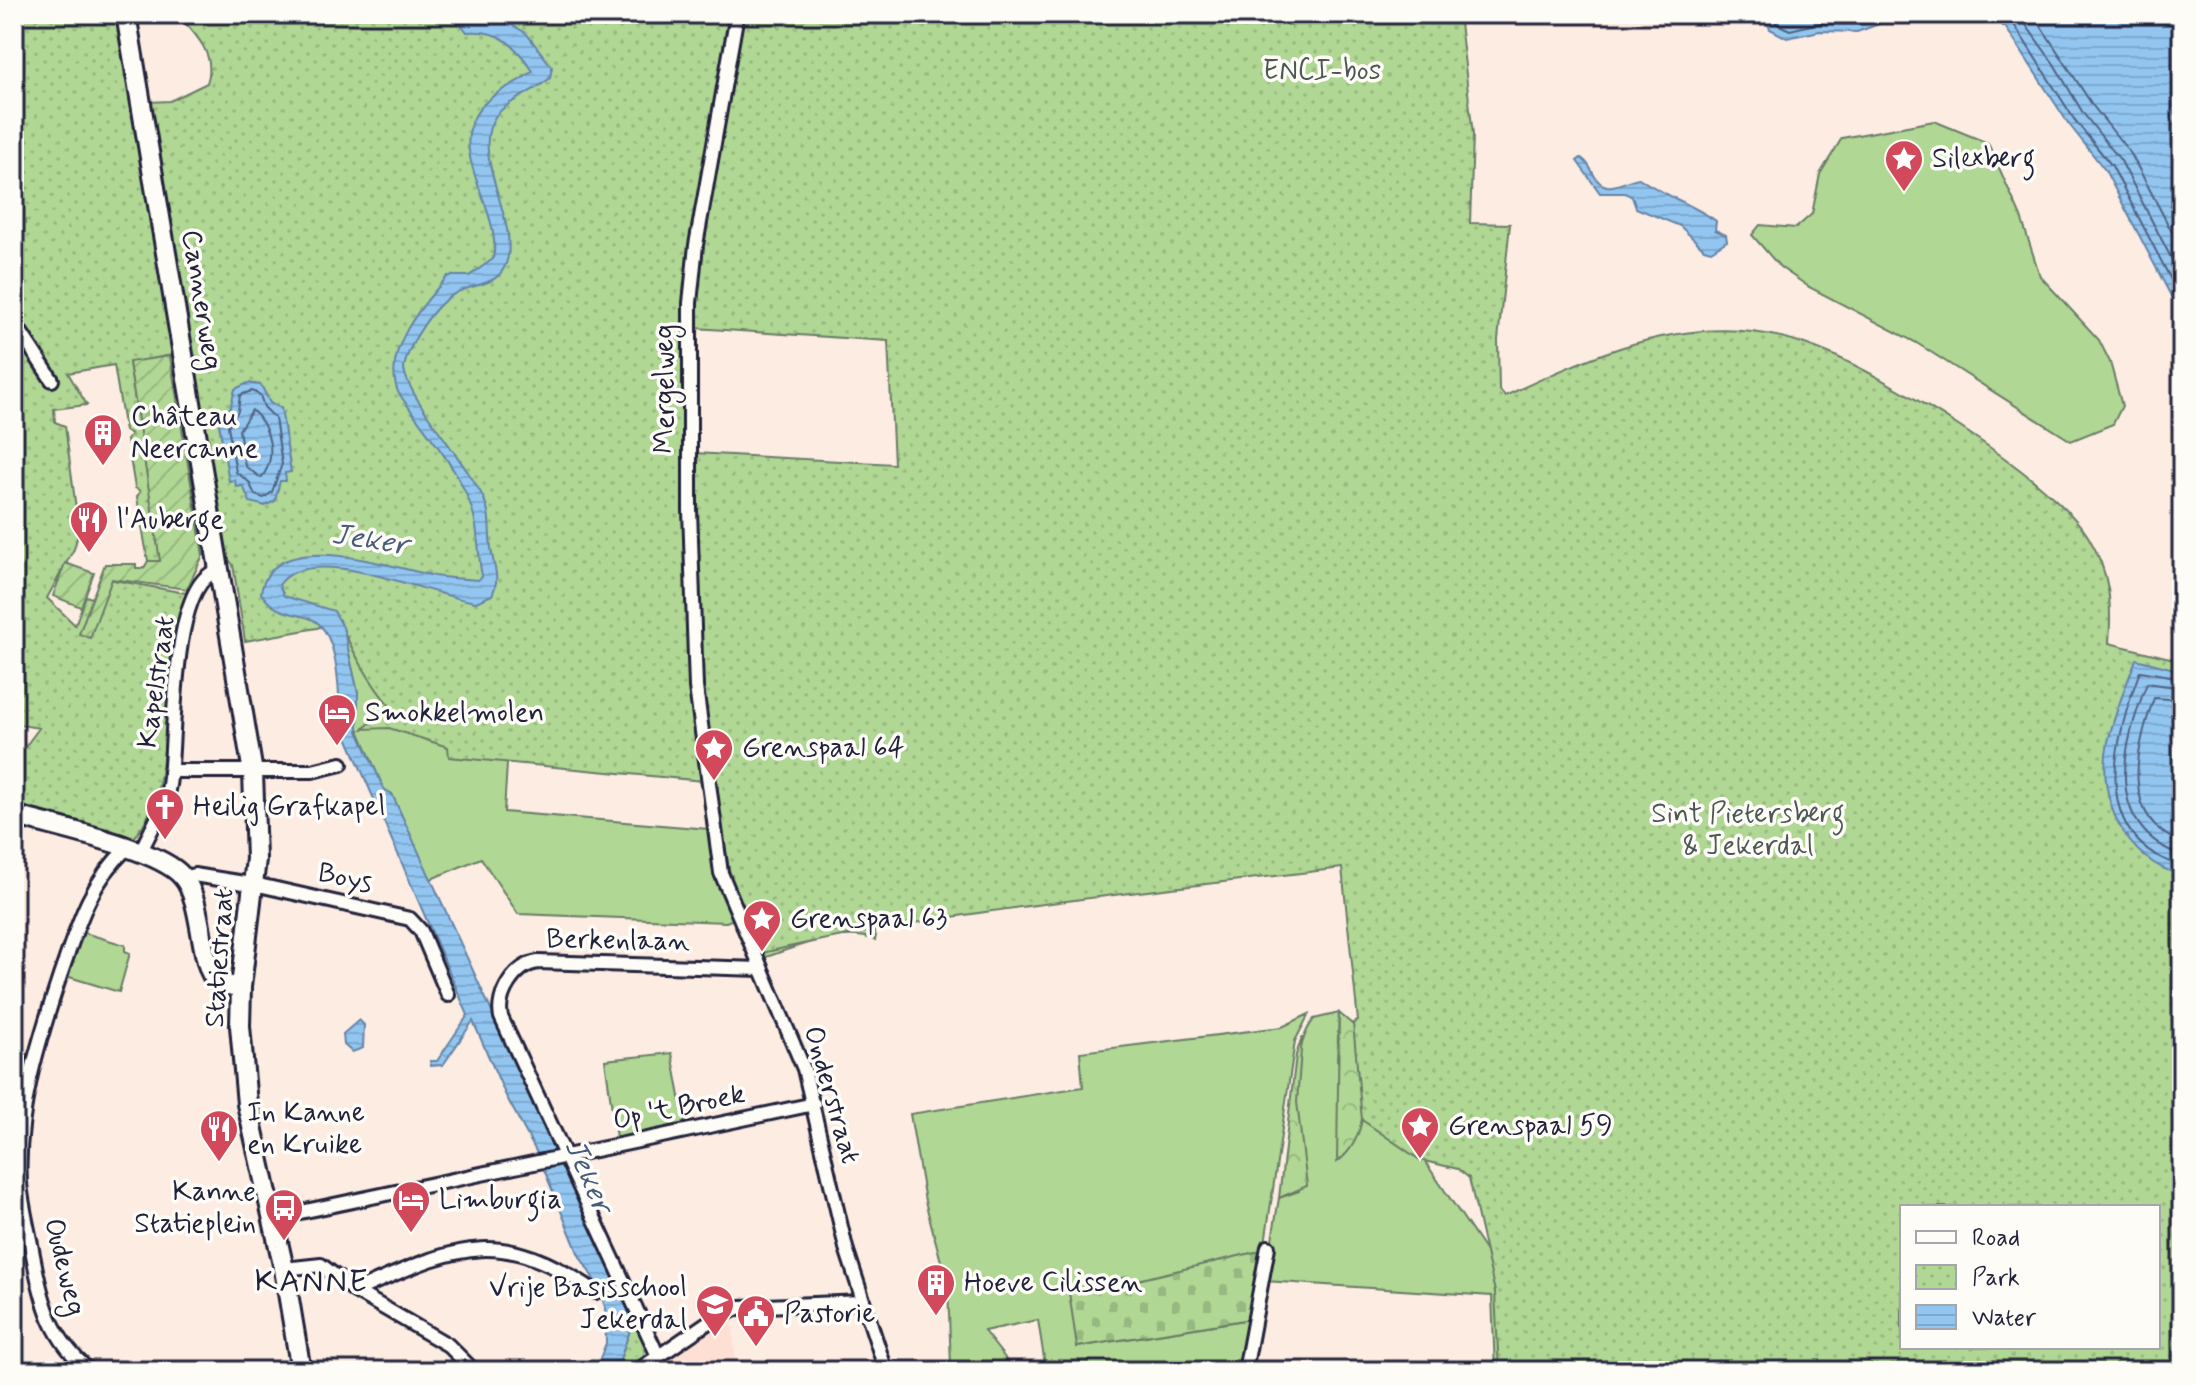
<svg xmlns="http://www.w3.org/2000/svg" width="2196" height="1385" font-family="Mynerve,sans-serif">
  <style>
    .built { fill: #fde0d3 }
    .grass { fill: #b0d793; stroke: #697c67; stroke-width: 2 }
    .forest { fill: url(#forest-crowns); stroke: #697c67; stroke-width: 2 }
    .cemetery { fill: url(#cemetery-stones); stroke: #697c67; stroke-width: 2 }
    .park { fill: url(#park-dots); stroke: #697c67; stroke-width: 2; fill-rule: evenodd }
    .garden { fill: url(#garden-furrows); stroke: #697c67; stroke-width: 2 }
    .water { fill: url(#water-rules); stroke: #6584a7; stroke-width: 2 }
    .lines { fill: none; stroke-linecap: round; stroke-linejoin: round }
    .shore { stroke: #4f6383; stroke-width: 2 }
    .street-casing { stroke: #22223b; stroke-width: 18 }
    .secondary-casing { stroke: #22223b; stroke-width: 24 }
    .street { stroke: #fdfcf7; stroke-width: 12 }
    .secondary { stroke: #fdfcf7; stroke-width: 18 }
    .labels { text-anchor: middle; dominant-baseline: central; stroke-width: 7; stroke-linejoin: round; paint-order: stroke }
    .park-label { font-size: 28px; fill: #4d5855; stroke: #fdfcf7 }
    .poi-label { font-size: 28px; fill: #22223b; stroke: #fdfcf7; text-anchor: start }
    .street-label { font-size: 28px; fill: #22223b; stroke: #fdfcf7 }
    .water-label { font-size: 30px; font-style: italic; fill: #495b7a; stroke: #fdfcf7 }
    .quarter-label { font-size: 32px; letter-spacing: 2px; fill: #22223b; stroke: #fdfcf7 }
  </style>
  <defs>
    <pattern id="forest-crowns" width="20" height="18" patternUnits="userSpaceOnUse" patternTransform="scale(2)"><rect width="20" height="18" fill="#b0d793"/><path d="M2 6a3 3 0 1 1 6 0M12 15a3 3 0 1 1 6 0" fill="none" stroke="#97b880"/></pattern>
    <pattern id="cemetery-stones" width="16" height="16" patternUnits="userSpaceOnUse" patternTransform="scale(2)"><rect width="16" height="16" fill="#b0d793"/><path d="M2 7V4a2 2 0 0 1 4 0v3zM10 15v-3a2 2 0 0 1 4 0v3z" fill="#97b880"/></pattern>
    <pattern id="park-dots" width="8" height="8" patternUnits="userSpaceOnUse" patternTransform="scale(2)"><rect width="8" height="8" fill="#b0d793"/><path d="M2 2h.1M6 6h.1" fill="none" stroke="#97b880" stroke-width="1.8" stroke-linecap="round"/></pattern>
    <pattern id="garden-furrows" width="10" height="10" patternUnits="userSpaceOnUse" patternTransform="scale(2)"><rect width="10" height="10" fill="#b0d793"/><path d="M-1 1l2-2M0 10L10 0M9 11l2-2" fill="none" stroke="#97b880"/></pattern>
    <pattern id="water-rules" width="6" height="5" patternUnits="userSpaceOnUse" patternTransform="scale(2)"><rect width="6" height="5" fill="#92c5ef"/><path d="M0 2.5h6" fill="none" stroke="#7ea9ce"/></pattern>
  </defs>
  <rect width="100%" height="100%" fill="#fdece2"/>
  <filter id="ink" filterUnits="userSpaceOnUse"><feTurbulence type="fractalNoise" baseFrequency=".0125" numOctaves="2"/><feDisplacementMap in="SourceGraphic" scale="16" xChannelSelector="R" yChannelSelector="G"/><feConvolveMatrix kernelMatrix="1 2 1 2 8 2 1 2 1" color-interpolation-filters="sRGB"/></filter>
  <g filter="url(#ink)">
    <path class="built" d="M732,1317L736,1371H650L717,1323Z"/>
    <g class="grass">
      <path d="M1934,121L1988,143L2021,217L2040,276L2099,340L2110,362L2122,406L2113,424L2071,441L1915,342L1809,287L1780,267L1752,235L1760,225L1796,228L1812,214L1820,174L1842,138Z"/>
      <path d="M343,627L514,652L504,812L709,829L717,875L734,919L726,922L518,914L481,858L429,880L392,794L384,790L356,723L358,693Z"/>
      <path d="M868,922L876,936L875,940C842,926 792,949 760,959L754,947Z"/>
      <path d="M81,932L125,945V951L130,953L119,992L66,976Z"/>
      <path d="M1339,1013L1337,1060L1363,1099L1409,1138L1491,1259L1497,1273L1501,1371H1495L1492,1296L1265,1281L1279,1198L1299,1191C1300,1145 1285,1054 1314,1019Z"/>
      <path d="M1309,1014L1295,1041L1264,1250L1128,1283L1127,1277L1078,1347L1250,1319L1242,1365L1232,1371H1046L1038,1320L984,1331L1005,1358L1009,1371L951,1366L948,1288L925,1201L910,1114L1083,1087L1080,1052L1282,1027Z"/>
      <path d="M672,1053L685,1124L616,1138L605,1060Z"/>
    </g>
    <g class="forest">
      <path d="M1339,1013L1358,1029C1361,1073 1377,1133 1337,1162Z"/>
      <path d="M1302,1037L1297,1102L1307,1186L1279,1198L1296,1055Z"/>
    </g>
    <path class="cemetery" d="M1264,1250L1250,1319L1077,1347L1069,1292L1127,1277L1129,1282Z"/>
    <g class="park">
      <path d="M14,14H132L148,102L170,101L207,83C217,55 195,33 177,14H1459L1473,135L1470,223L1510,224L1498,340L1499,389L1505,396C1580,361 1657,325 1742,331C1767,333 1790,338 1813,347C1881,371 2053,478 2089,538C2110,573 2112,604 2109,643L2182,661V1371H1499L1495,1292L1469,1178L1458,1169L1420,1160L1362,1120L1353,1023L1358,1021L1342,868C1148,892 952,909 762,953L734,898L714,782L449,757L448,747L389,728L363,729L390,706C371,685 350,647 339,620L317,628L245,641L233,565L226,556L203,555L173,355L129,363L161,562L148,561L137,497L140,491L135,488L127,440L131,434L125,431L114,365L68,373L87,405L54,409L55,422L65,426L79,531L74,549L47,598L75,625L86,596L98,600L108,579L186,593L187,589L193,590C186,613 178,637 173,661C160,724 175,794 129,844L14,810V762L39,728L14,724ZM695,328L888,341L894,464L694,453ZM1902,1207H2158V1347H1902Z"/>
      <path d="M630,1313L645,1342L644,1358L626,1371H616L631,1327Z"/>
    </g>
    <g class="garden">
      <path d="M170,356L203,555L187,589L112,579L90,638L79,634L105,564H136V568H144L148,561H160L129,362Z"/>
      <path d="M65,563L94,573L81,607L53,596Z"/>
    </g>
    <g class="water">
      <path d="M453,14L495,15L526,33L552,67L550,78C535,92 507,100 495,117C468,156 525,228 504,268C495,286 472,284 456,293C434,304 409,343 404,367C404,394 469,465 484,499C492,517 488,535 492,554C495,572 500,577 492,595L476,602C433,597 309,539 279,585L284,596L334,611L343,627L358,693V731L384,789L392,794L630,1313L631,1327L616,1371H595L606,1343L605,1307L598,1286L579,1255L538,1155L506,1096L473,1021L443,1065L431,1066L430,1061H437L468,1015L340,721C339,695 340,628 309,618C289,612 274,613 261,593C272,524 393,568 435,576C449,578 464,579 478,580L482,577C478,556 479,536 474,516C462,470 424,431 398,392C382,351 421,306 448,276H469L493,259C504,209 442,152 482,106C496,90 517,84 533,71C515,45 500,29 467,32Z"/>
      <path d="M1764,14H1907L1857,32L1820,31L1787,38L1770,29Z"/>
      <path d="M1985,14H2182V317L2105,170L2068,123L2006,28Z"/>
      <path d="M1581,158C1593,164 1592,183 1607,186C1616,188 1629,179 1639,178C1663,195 1692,204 1716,221L1715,230L1726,235L1727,241L1711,251L1704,249L1680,226L1636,208L1632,197L1625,193H1600L1577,161Z"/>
      <path d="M248,383L261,385L270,403L281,408L291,472L285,473L286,481H280L275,501L265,506L250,502L243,486L236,487L235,480L229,481L218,418L225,417L224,410L230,409L235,389Z"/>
      <path d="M2136,659L2182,671V875C2124,861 2096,797 2108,742C2114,714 2126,686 2136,659Z"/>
      <path d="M359,1020L364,1025L363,1048L352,1052L344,1045L343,1034Z"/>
    </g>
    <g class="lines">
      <g class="shore">
        <path d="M1773,14L1777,24L1790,30L1820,23L1856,24L1886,14"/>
        <path d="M2002,14L2013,23L2074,119L2112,166L2182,301"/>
        <path d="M2018,14L2054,64L2083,113L2121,161L2182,279"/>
        <path d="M2033,14L2093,106L2131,154L2182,251"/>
        <path d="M252,391L260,395L264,407L275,418L282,464L272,492L264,498L255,495L249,482L236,472L228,426L238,411L240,395Z"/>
        <path d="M252,410C270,426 278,458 261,478L245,466L239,430Z"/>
        <path d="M2182,678L2140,671C2114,740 2087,838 2182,866"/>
        <path d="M2182,688L2147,683C2123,746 2101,824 2182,856"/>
        <path d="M2182,700L2154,698C2136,748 2119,818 2182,843"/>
      </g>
      <defs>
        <g id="street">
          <path d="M737,14L696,245L690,303V510L696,687L721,873L804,1069L846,1248L886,1371"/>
          <path d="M14,322L52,380"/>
          <path d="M170,771H312L341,764"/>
          <path d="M140,853C150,831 165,808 169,785C176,744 169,581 218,571"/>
          <path d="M184,878L194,875L263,886L410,919L421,931L448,995"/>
          <path d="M272,1218L814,1104"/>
          <path d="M284,1269L321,1265L355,1291L448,1345L474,1371"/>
          <path d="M355,1291C457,1247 496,1224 596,1292"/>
          <path d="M658,1356L501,1017C496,995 515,965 538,962L760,969"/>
          <path d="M90,1371C51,1339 42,1303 33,1255C29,1232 22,1207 20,1183C16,1112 38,1043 60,976C77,928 88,885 126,849"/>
          <path d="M637,1371L713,1319L740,1307L863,1302"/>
          <path d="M1245,1371L1268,1247"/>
        </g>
        <g id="secondary">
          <path d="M126,14L253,773L256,859L241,987L240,1026L247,1104L284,1269L301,1371"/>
          <path d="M14,815C53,827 158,848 182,876C204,900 199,967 217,981C224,986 233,986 241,987"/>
        </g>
      </defs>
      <use href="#street" class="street-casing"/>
      <use href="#secondary" class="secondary-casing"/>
      <use href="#street" class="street"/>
      <use href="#secondary" class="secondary"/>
    </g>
  </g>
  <defs>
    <symbol id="sight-pin" viewBox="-11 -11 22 30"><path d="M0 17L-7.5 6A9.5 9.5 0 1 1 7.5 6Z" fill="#d1495b" stroke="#fdfcf7"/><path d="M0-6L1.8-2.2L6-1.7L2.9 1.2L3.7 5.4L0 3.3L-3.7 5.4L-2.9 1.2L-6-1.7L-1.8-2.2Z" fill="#fff"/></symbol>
    <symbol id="building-pin" viewBox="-11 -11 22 30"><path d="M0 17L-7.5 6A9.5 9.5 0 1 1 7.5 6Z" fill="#d1495b" stroke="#fdfcf7"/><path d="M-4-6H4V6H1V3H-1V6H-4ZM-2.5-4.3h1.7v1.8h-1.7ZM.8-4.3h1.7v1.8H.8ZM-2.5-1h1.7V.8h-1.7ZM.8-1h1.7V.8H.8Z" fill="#fff"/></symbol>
    <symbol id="restaurant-pin" viewBox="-11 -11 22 30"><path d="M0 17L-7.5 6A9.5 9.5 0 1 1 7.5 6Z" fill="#d1495b" stroke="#fdfcf7"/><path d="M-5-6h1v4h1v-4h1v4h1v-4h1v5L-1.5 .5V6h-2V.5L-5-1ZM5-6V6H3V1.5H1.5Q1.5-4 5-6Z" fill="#fff"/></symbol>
    <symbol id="hotel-pin" viewBox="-11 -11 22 30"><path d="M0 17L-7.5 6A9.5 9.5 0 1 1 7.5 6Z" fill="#d1495b" stroke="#fdfcf7"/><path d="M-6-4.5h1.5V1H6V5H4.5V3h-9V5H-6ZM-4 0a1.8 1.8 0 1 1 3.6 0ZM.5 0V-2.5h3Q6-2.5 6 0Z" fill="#fff"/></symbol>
    <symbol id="church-pin" viewBox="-11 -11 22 30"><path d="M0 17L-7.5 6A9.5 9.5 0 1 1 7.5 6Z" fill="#d1495b" stroke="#fdfcf7"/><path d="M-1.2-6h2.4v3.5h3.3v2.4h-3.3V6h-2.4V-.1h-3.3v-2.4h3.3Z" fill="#fff"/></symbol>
    <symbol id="bus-pin" viewBox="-11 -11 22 30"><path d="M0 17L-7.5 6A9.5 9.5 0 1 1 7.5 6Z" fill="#d1495b" stroke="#fdfcf7"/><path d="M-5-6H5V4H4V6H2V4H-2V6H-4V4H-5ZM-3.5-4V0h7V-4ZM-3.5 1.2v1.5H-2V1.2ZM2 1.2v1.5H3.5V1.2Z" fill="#fff"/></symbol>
    <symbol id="school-pin" viewBox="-11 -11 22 30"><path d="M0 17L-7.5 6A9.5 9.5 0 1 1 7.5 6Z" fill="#d1495b" stroke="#fdfcf7"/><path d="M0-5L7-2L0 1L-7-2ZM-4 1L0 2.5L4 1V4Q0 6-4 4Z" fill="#fff"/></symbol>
    <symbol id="civic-pin" viewBox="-11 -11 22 30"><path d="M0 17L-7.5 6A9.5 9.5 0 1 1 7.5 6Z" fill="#d1495b" stroke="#fdfcf7"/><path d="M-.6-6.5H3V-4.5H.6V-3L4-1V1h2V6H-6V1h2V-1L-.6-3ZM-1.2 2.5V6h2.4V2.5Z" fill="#fff"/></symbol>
  </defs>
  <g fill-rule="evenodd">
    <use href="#sight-pin" x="1882" y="137" width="44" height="60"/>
    <use href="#building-pin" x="81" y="411" width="44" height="60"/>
    <use href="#restaurant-pin" x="67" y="498" width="44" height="60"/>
    <use href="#hotel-pin" x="315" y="691" width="44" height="60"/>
    <use href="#sight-pin" x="692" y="726" width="44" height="60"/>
    <use href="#church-pin" x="143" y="785" width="44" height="60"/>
    <use href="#sight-pin" x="740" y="897" width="44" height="60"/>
    <use href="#sight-pin" x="1398" y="1104" width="44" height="60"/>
    <use href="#restaurant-pin" x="197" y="1107" width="44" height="60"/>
    <use href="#hotel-pin" x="389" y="1178" width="44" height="60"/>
    <use href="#bus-pin" x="262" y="1186" width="44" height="60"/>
    <use href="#building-pin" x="914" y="1261" width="44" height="60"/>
    <use href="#school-pin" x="693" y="1282" width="44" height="60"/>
    <use href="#civic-pin" x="734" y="1292" width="44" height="60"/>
  </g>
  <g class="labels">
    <g class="park-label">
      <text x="1322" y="71">ENCI-bos</text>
      <text x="1748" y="814">Sint Pietersberg<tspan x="1748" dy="32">&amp; Jekerdal</tspan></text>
    </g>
    <g class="poi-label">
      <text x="1932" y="159">Silexberg</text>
      <text x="131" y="417">Château<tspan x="131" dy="32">Neercanne</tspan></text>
      <text x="117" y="520">l'Auberge</text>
      <text x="365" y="713">Smokkelmolen</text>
      <text x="742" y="748">Grenspaal 64</text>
      <text x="193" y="807">Heilig Grafkapel</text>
      <text x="790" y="919">Grenspaal 63</text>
      <text x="247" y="1113">In Kanne<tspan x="247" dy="32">en Kruike</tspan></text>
      <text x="1448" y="1126">Grenspaal 59</text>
      <text x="256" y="1192" text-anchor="end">Kanne<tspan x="256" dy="32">Statieplein</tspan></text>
      <text x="439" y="1200">Limburgia</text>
      <text x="964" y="1283">Hoeve Cilissen</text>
      <text x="687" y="1288" text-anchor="end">Vrije Basisschool<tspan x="687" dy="32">Jekerdal</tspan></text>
      <text x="784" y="1314">Pastorie</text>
    </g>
    <g class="street-label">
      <text transform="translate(201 300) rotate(81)">Cannerweg</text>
      <text transform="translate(665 389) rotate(-90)">Mergelweg</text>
      <text transform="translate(157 682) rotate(-82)">Kapelstraat</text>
      <text transform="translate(345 879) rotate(13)">Boys</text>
      <text transform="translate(618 941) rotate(1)">Berkenlaan</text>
      <text transform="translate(220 958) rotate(-86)">Statiestraat</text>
      <text transform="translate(831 1095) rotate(74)">Onderstraat</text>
      <text transform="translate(679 1108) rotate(-12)">Op 't Broek</text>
      <text transform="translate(64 1267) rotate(76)">Oudeweg</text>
    </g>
    <g class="water-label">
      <text transform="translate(370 540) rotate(9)">Jeker</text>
      <text transform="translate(588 1176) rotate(66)">Jeker</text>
    </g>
    <g class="quarter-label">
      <text x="312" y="1282">KANNE</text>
    </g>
  </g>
  <rect width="2196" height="1385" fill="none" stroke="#fdfcf7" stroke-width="48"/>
  <rect x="24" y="24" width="2148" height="1337" fill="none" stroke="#22223b" stroke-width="3" filter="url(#ink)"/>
  <rect x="1900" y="1205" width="260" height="144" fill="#fdfcf7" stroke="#a5a5ac" stroke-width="2"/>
  <rect x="1916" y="1231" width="40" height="12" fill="#fdfcf7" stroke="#a5a5ac" stroke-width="2"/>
  <text x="1972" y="1245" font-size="24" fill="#22223b">Road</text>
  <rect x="1916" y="1265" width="40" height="24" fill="url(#park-dots)" stroke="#a5a5ac" stroke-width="2"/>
  <text x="1972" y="1285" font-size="24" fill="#22223b">Park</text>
  <rect x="1916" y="1305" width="40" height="24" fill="url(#water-rules)" stroke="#a5a5ac" stroke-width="2"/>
  <text x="1972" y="1325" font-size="24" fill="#22223b">Water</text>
</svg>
